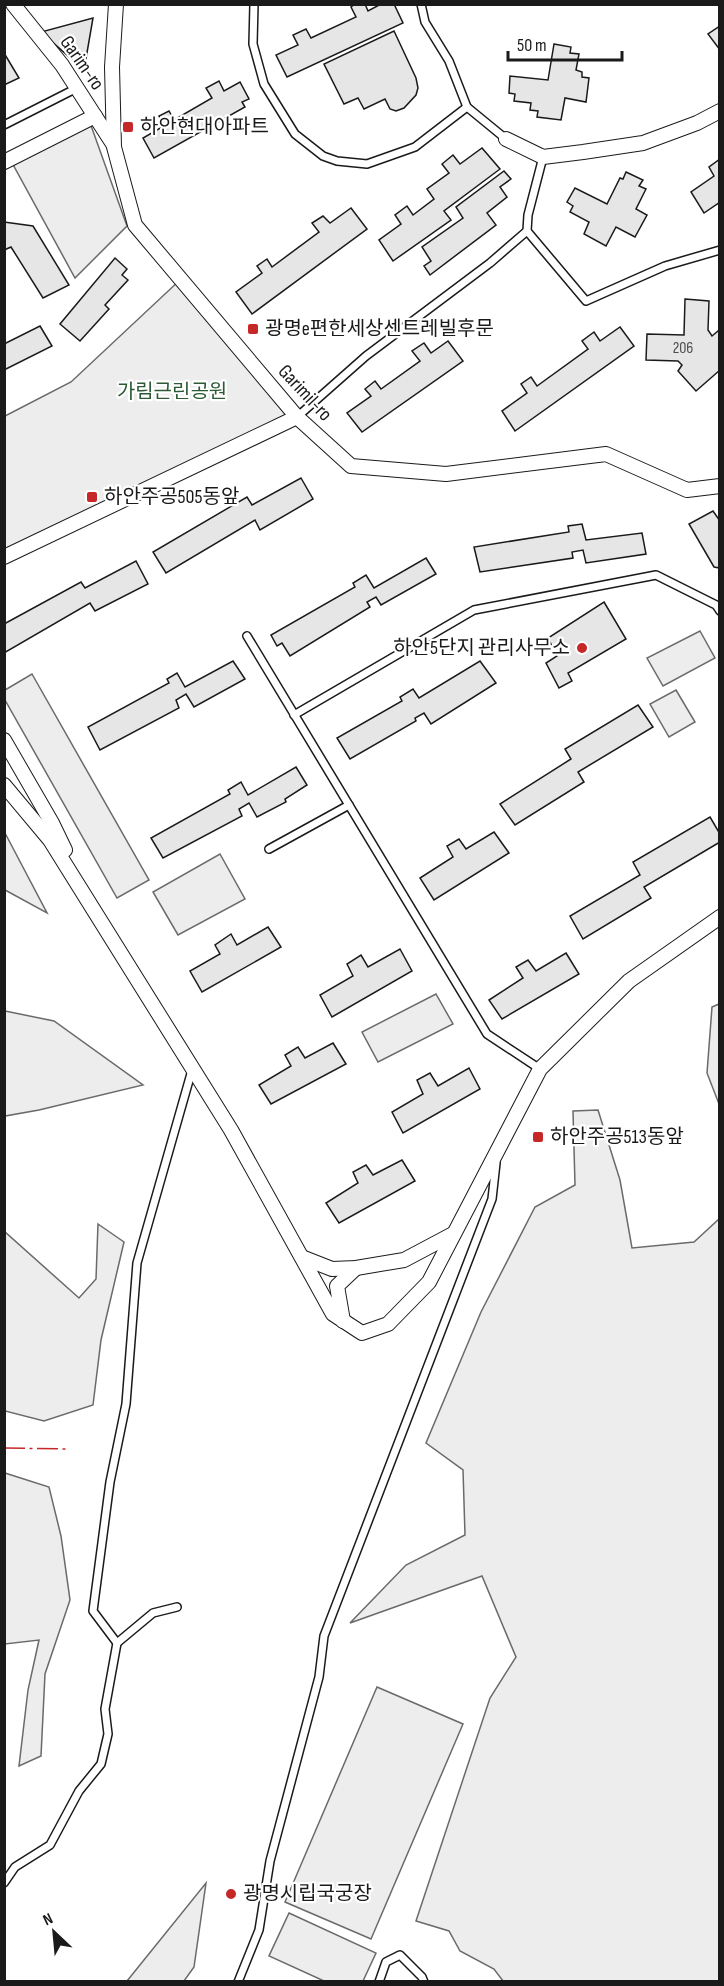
<svg xmlns="http://www.w3.org/2000/svg" width="724" height="1986" font-family="'Sofia Sans Condensed','Noto Sans KR',sans-serif">
  <style>
    .built { fill: #ededed; stroke: #6a6a6a; stroke-width: 1.5 }
    .building { fill: #e6e6e6; stroke: #1a1a1a; stroke-width: 1.5 }
    .lines { fill: none; stroke-linecap: round; stroke-linejoin: round }
    .lane-casing { stroke: #1a1a1a; stroke-width: 10 }
    .street-casing { stroke: #1a1a1a; stroke-width: 16 }
    .lane { stroke: #fff; stroke-width: 7 }
    .street { stroke: #fff; stroke-width: 14 }
    .power { stroke: #c62828; stroke-width: 1.5; stroke-dasharray: 21 4.5 3 4.5; stroke-linecap: butt }
    .poi-dot { fill: #c62828; stroke: #fff; stroke-width: 2 }
    .labels { text-anchor: middle; dominant-baseline: central; stroke-width: 4.5; stroke-linejoin: round; paint-order: stroke }
    .number-label { font-size: 16px; fill: #4d4d4d }
    .street-label { font-size: 20px; fill: #1a1a1a; stroke: #fff }
    .poi-label { font-size: 20px; fill: #1a1a1a; stroke: #fff; text-anchor: start }
    .park-label { font-size: 20px; fill: #2b5a34; stroke: #fff }
  </style>
  <rect width="100%" height="100%" fill="#fff"/>
  <g class="built">
    <path d="M89,120L127,226L75,278L10,159Z"/>
    <path d="M181,279L297,417L5,557V416L71,382Z"/>
    <path d="M700,631L715,658L663,686L647,658Z"/>
    <path d="M32,674L149,880L117,898L5,700V690Z"/>
    <path d="M676,690L695,722L669,737L650,704Z"/>
    <path d="M5,833L47,913L5,890Z"/>
    <path d="M220,854L245,899L178,935L153,892Z"/>
    <path d="M436,994L453,1024L378,1062L362,1032Z"/>
    <path d="M719,1004V1104L707,1073L712,1007Z"/>
    <path d="M5,1011L54,1021L143,1085L39,1110L5,1116Z"/>
    <path d="M598,1110L620,1180L632,1248L694,1242L719,1219V1981H503L494,1969L460,1951L449,1931L416,1921L490,1698L516,1657L482,1576L350,1623L406,1565L465,1535L463,1470L426,1443L481,1312L535,1207L575,1185L573,1111Z"/>
    <path d="M98,1224L124,1242L101,1340L93,1405L44,1421L5,1411V1232L79,1298L96,1279Z"/>
    <path d="M5,1473L49,1487L61,1536L70,1600L45,1674L41,1756L19,1766L28,1690L39,1640L5,1644Z"/>
    <path d="M377,1687L463,1724L371,1939L285,1902Z"/>
    <path d="M206,1883L194,1967L184,1981H127Z"/>
    <path d="M289,1913L376,1953L363,1981H324L269,1956Z"/>
  </g>
  <g class="building">
    <path d="M355,4H365L368,11L381,4H394L403,23L287,77L276,55L298,45L293,35L306,29L311,38L356,17L351,7Z"/>
    <path d="M93,18L84,70L41,32Z"/>
    <path d="M720,26V50L708,34Z"/>
    <path d="M394,31L416,78L418,88L416,95L404,108L396,111L390,109L385,99L364,109L358,98L344,104L324,64Z"/>
    <path d="M554,44L571,47L570,53L579,54L576,70L582,72V77L589,78L586,102L565,98L561,120L537,117L538,111L530,110L531,103L514,101L515,94L509,93L510,76L548,80Z"/>
    <path d="M4,53L19,78L4,85Z"/>
    <path d="M219,81L224,91L240,82L249,99L242,102L245,107L154,158L143,138L164,126L159,116L169,111L174,120L212,98L206,88Z"/>
    <path d="M482,148L500,169L444,211L451,220L393,261L379,240L401,224L395,215L407,206L413,215L434,199L427,189L449,173L442,164L453,155L460,164Z"/>
    <path d="M720,159V202L704,213L691,192L714,176L709,167Z"/>
    <path d="M504,171L511,179L500,187L507,197L487,213L496,225L430,275L424,266L431,261L422,247L463,218L456,207Z"/>
    <path d="M626,172L643,180L639,186L646,189L636,209L647,215L635,237L616,227L606,246L584,234L589,222L570,212L573,206L567,202L575,188L607,204L620,178L623,179Z"/>
    <path d="M351,208L367,229L252,314L236,292L262,273L257,266L267,259L272,267L319,232L312,223L323,216L330,223Z"/>
    <path d="M4,222L33,226L69,285L43,298L11,247L4,250Z"/>
    <path d="M115,258L127,269L122,275L128,280L105,305L109,309L80,341L60,324Z"/>
    <path d="M685,299L709,301L708,330L712,336L718,331L720,333V370L696,391L678,371L682,365L678,361L646,360L647,334L684,335Z"/>
    <path d="M40,326L52,346L4,370V344Z"/>
    <path d="M620,327L634,346L515,431L502,411L527,393L521,384L531,377L537,386L588,349L582,341L594,332L600,341Z"/>
    <path d="M448,341L463,361L362,432L347,413L371,396L365,389L375,381L381,389L420,361L412,351L424,343L431,353Z"/>
    <path d="M301,478L313,499L260,530L255,520L166,573L153,552L247,497L252,505Z"/>
    <path d="M713,511L720,521V568L714,567L689,524Z"/>
    <path d="M582,524L586,540L642,533L646,554L586,563L583,550L572,552L573,558L480,572L474,547L569,532L568,526Z"/>
    <path d="M426,558L436,574L381,605L376,597L367,602L370,607L290,656L282,643L277,646L271,635L355,587L353,583L366,575L374,588Z"/>
    <path d="M136,561L148,584L95,611L90,603L4,653V624L81,582L85,588Z"/>
    <path d="M604,602L626,639L568,673L572,681L559,688L546,663L557,656L548,638Z"/>
    <path d="M233,661L245,679L194,707L186,694L176,700L179,708L100,750L88,727L169,683L167,679L177,673L185,687Z"/>
    <path d="M480,661L496,683L431,724L424,713L415,718L416,721L350,759L337,738L402,701L400,697L413,689L419,698Z"/>
    <path d="M638,705L653,727L578,772L584,782L515,825L500,804L571,759L565,749Z"/>
    <path d="M296,767L307,785L285,799L286,802L257,817L249,803L239,809L242,816L163,858L151,838L230,794L228,790L241,782L248,795Z"/>
    <path d="M710,817L720,834V842L644,887L651,898L583,939L570,916L640,875L633,862Z"/>
    <path d="M494,832L509,853L434,900L420,878L453,857L447,846L459,839L466,849Z"/>
    <path d="M268,927L281,947L202,992L190,971L220,954L215,945L231,934L237,945Z"/>
    <path d="M400,949L412,971L332,1017L320,995L353,976L347,964L361,955L368,967Z"/>
    <path d="M566,953L579,974L502,1019L489,1000L523,978L516,967L528,960L536,971Z"/>
    <path d="M333,1043L346,1064L271,1104L259,1085L291,1066L285,1055L298,1047L305,1058Z"/>
    <path d="M469,1068L480,1089L403,1133L392,1112L423,1094L417,1080L430,1073L438,1086Z"/>
    <path d="M402,1160L415,1181L339,1223L326,1203L358,1183L353,1172L366,1165L373,1175Z"/>
  </g>
  <g class="lines">
    <defs>
      <g id="lane">
        <path d="M254,4L253,44L264,84L295,134L323,156L337,161L367,164L415,147L467,107"/>
        <path d="M421,4L425,22L449,61L467,107L506,139"/>
        <path d="M4,125L77,88"/>
        <path d="M527,231L586,301L665,266L720,250"/>
        <path d="M297,417L366,356L490,263L527,231L528,215L543,157"/>
        <path d="M247,636L487,1034L540,1069"/>
        <path d="M294,715L474,610L656,575L716,605L720,611"/>
        <path d="M269,849L349,805"/>
        <path d="M177,1607L153,1613L117,1643L93,1611L110,1482L126,1404L137,1263L192,1070"/>
        <path d="M4,1883L15,1867L50,1845L79,1791L101,1764L108,1734L105,1709L117,1643"/>
        <path d="M238,1982L259,1930L270,1861L319,1677L324,1636L492,1199L496,1163"/>
        <path d="M379,1982L386,1962L400,1955L422,1977L424,1982"/>
      </g>
      <g id="street">
        <path d="M13,4L62,65L113,144"/>
        <path d="M116,4L112,67L114,147L135,225L297,417L351,466L446,474L606,454L687,490L720,486"/>
        <path d="M506,139L543,157L583,152L643,143L697,123L720,111"/>
        <path d="M4,162L95,116"/>
        <path d="M4,557L297,417"/>
        <path d="M4,740L52,823L65,850"/>
        <path d="M4,785L50,840L231,1130L333,1314L362,1333L388,1324L429,1282L540,1069L629,981L720,917"/>
        <path d="M304,1258L332,1269L356,1268L404,1260L453,1234"/>
        <path d="M343,1321L337,1286L356,1268"/>
      </g>
    </defs>
    <use href="#lane" class="lane-casing"/>
    <use href="#street" class="street-casing"/>
    <use href="#lane" class="lane"/>
    <use href="#street" class="street"/>
    <path class="power" d="M4,1448L70,1449"/>
  </g>
  <g class="poi-dot">
    <rect x="122" y="121" width="12" height="12" rx="3"/>
    <rect x="247" y="323" width="12" height="12" rx="3"/>
    <rect x="86" y="491" width="12" height="12" rx="3"/>
    <circle cx="582" cy="648" r="6"/>
    <rect x="532" y="1131" width="12" height="12" rx="3"/>
    <circle cx="231" cy="1894" r="6"/>
  </g>
  <g class="labels">
    <g class="number-label">
      <text x="683" y="348">206</text>
    </g>
    <g class="street-label">
      <text transform="translate(82 63) rotate(55)">Garim-ro</text>
      <text transform="translate(305 393) rotate(47)">Garimil-ro</text>
    </g>
    <g class="poi-label">
      <text x="140" y="127">하안현대아파트</text>
      <text x="265" y="329">광명e편한세상센트레빌후문</text>
      <text x="104" y="497">하안주공505동앞</text>
      <text x="570" y="648" text-anchor="end">하안5단지 관리사무소</text>
      <text x="550" y="1137">하안주공513동앞</text>
      <text x="243" y="1894">광명시립국궁장</text>
    </g>
    <g class="park-label">
      <text x="172" y="392">가림근린공원</text>
    </g>
  </g>
  <rect width="724" height="1986" fill="none" stroke="#1a1a1a" stroke-width="12"/>
  <g transform="translate(54 1932) rotate(334)" stroke="#ffffff" stroke-width="4.5" paint-order="stroke">
  <path d="M0-4.5L10 22L0 15L-10 22Z" fill="#1a1a1a"/>
  <text y="-9" font-size="16" font-weight="bold" text-anchor="middle" fill="#1a1a1a">N</text>
  </g>
  <path d="M508 51v9h114v-9" fill="none" stroke="#1a1a1a" stroke-width="3"/>
  <text x="517" y="51" font-size="18" fill="#1a1a1a" stroke="#ffffff" stroke-width="4.5" paint-order="stroke">50 m</text>
</svg>
